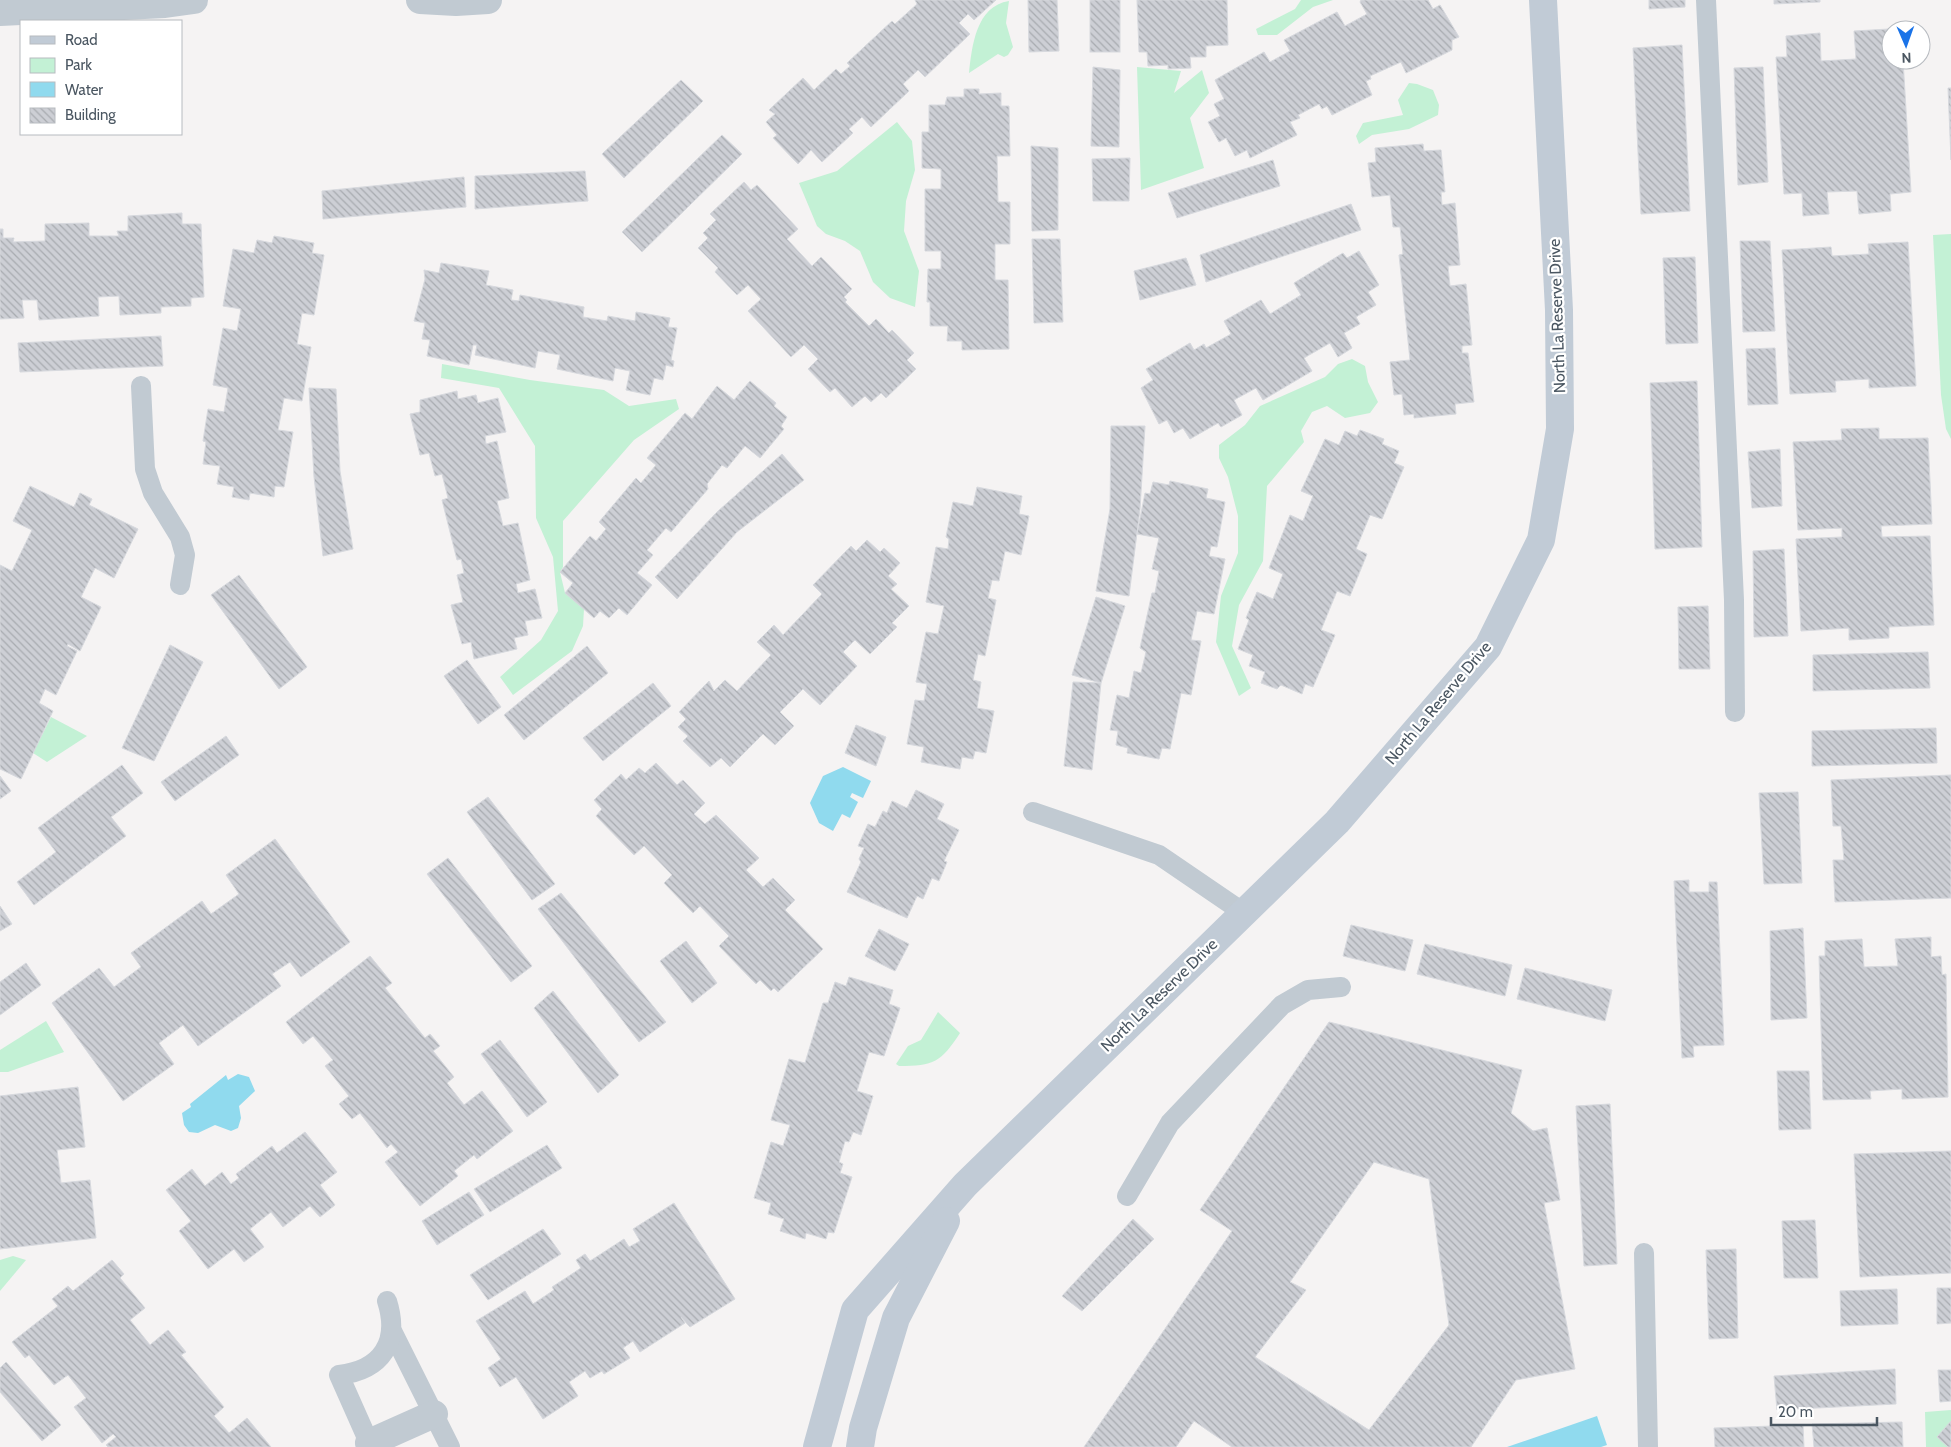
<svg xmlns="http://www.w3.org/2000/svg" width="1951" height="1447" font-family="Cabin,sans-serif">
  <style>
    .green { fill: #c3f1d5 }
    .water { fill: #90daee }
    .building { fill: url(#building-back-hatch); stroke: #d7d9de; fill-rule: evenodd }
    .lines { fill: none; stroke-linecap: round; stroke-linejoin: round }
    .lane { stroke: #c1cad2; stroke-width: 20 }
    .street { stroke: #c1cad2; stroke-width: 28 }
    .secondary { stroke: #c1cbd6; stroke-width: 28 }
    .labels { text-anchor: middle; dominant-baseline: central; stroke-width: 4.5; stroke-linejoin: round; paint-order: stroke }
    .street-label { font-size: 16px; fill: #4a5661; stroke: #fff }
  </style>
  <defs>
    <pattern id="building-back-hatch" width="6" height="6" patternUnits="userSpaceOnUse" patternTransform="scale(1.25)"><rect width="6" height="6" fill="#cdcfd5"/><path d="M-1 5l2 2M0 0l6 6M5-1l2 2" fill="none" stroke="#a8abb0"/></pattern>
  </defs>
  <rect width="100%" height="100%" fill="#f5f3f3"/>
  <g class="green">
    <path d="M1301,0H1333L1313,7L1277,35H1258L1256,29L1295,9Z"/>
    <path d="M1009,1L1006,23L1013,47L1008,55L1004,57L998,54L969,73C972,46 976,6 1009,1Z"/>
    <path d="M1137,67L1181,71L1174,93L1202,70L1209,93L1190,118L1204,168L1141,190Z"/>
    <path d="M1409,83L1417,84L1433,90L1439,105L1438,115L1409,129L1372,135L1359,144L1356,136L1363,123L1403,115L1398,100Z"/>
    <path d="M897,122L912,141L915,170L906,201L904,231L919,271L915,307L890,298L873,282L860,251L845,241L826,234L817,226L799,183L837,171Z"/>
    <path d="M1951,234V439L1946,429L1941,395L1933,235Z"/>
    <path d="M1352,359L1365,366L1368,382L1378,402L1370,413L1345,418L1327,406L1312,412L1301,431L1304,442L1267,486L1263,561L1239,605L1232,646L1251,688L1239,696L1216,642L1221,596L1238,553V516L1228,477L1219,458V445L1245,425L1260,406L1325,377L1338,364Z"/>
    <path d="M442,364L530,380L604,390L629,406L676,399L679,409L634,440L563,521V567L560,572L565,593L584,609L583,626L572,651L513,695L500,677L541,640L558,611L553,557L536,518L535,446L499,388L441,378Z"/>
    <path d="M51,717L87,736L47,762L33,753Z"/>
    <path d="M938,1012L960,1033C941,1062 934,1066 899,1066L896,1064L908,1046L921,1040Z"/>
    <path d="M46,1021L64,1052L8,1072H0V1050Z"/>
    <path d="M13,1256L26,1260L0,1291V1260Z"/>
    <path d="M1951,1410V1447H1926L1925,1412Z"/>
  </g>
  <g class="water">
    <path d="M843,767L871,781L863,798L852,793L850,797L858,802L850,818L842,814L833,831L819,823L810,803L823,776Z"/>
    <path d="M238,1074L249,1077L255,1091L239,1106L241,1118L238,1128L231,1131L215,1125L198,1133L189,1132L184,1125L182,1113L191,1107L190,1104L226,1075L228,1080Z"/>
    <path d="M1597,1416L1607,1445L1601,1447H1507Z"/>
  </g>
  <g class="building">
    <path d="M996,0L974,20L968,14L959,23L970,34L925,77L918,70L903,84L909,91L871,127L862,117L849,129L853,133L822,162L811,150L798,164L773,138L777,135L766,122L775,114L769,110L803,78L814,90L836,69L841,74L850,66L847,63L892,21L895,24L917,4L915,0Z"/>
    <path d="M1028,0H1057L1059,51L1029,52Z"/>
    <rect x="1090" y="0" width="30" height="52"/>
    <path d="M1137,0H1227L1228,45L1206,46V57H1190L1191,68L1168,69V65L1148,66L1147,52H1139Z"/>
    <path d="M1361,0H1428L1433,9L1440,5L1459,37L1452,40V50L1406,73L1401,62L1370,76L1371,79L1366,81L1372,95L1332,115L1327,106L1322,109L1319,104L1298,115L1300,118L1290,122L1297,135L1250,158L1247,150L1235,156L1226,138L1219,142L1208,122L1220,116L1214,104L1224,99L1215,80L1264,52L1270,62L1290,51L1284,40L1337,12L1345,26L1367,14L1360,2Z"/>
    <path d="M1649,0H1685V7L1649,9Z"/>
    <path d="M1774,0H1820V2L1774,4Z"/>
    <path d="M1889,29L1891,60H1903L1911,192L1890,194L1891,211L1859,214L1857,191L1827,192L1829,214L1803,216L1802,193L1784,194L1776,57H1787L1786,36L1820,33L1821,61L1856,59L1854,31Z"/>
    <path d="M1682,45L1690,211L1641,214L1633,48Z"/>
    <path d="M1093,67L1120,70L1119,147L1091,146Z"/>
    <path d="M1763,67L1768,182L1738,185L1734,68Z"/>
    <path d="M681,80L703,101L624,178L602,154Z"/>
    <path d="M1948,88H1951V160Z"/>
    <path d="M964,89H979V94L1001,93V106H1009L1010,156H997L998,202H1010V244H995V280H1008L1009,349L962,350V341H947L948,326H930V302H927L928,269H941V251H925V189H941V169L922,168V132H929V105H945L947,97H964Z"/>
    <path d="M722,135L742,154L642,252L622,232Z"/>
    <path d="M1423,144L1424,151L1441,150L1445,192H1441L1442,205L1455,203L1460,265L1448,266L1450,286L1466,284L1472,345L1462,346V353H1468L1474,402L1455,404L1456,414L1414,418V414L1404,415L1402,394L1394,395L1390,362L1410,360L1399,255L1403,254L1400,227H1393L1390,195L1372,197L1368,163L1376,162L1375,148Z"/>
    <path d="M1031,146L1058,148V230L1032,231Z"/>
    <path d="M1130,158L1129,201H1093L1092,159Z"/>
    <path d="M1273,160L1280,186L1177,218L1168,193Z"/>
    <path d="M585,171L588,201L475,209V176Z"/>
    <path d="M464,177L466,207L323,219L322,191Z"/>
    <path d="M744,182L751,190L757,185L798,229L787,239L812,266L821,257L852,289L844,297L847,300L845,302L869,326L876,319L889,333L892,330L914,353L907,360L916,369L886,398L881,393L871,402L865,396L852,407L835,388L830,392L808,369L818,359L804,345L791,357L748,311L761,299L748,285L737,295L715,272L718,268L698,248L708,238L703,233L716,220L710,214Z"/>
    <path d="M1351,204L1361,230L1206,282L1200,255Z"/>
    <path d="M182,213V224H201L204,297L191,298V306L161,307V313L120,315L119,296L98,297L99,316L39,320L37,300H22L24,318L0,319V229H3V238H14L13,242L45,241V224L89,223V236H119L117,231H128V216Z"/>
    <path d="M274,236L314,243L312,253L324,255L314,315L302,313L297,344L311,347L302,401L284,398L278,430L293,432L284,487L275,486L274,497L250,493L249,500L232,497L234,487L217,484L220,466L203,464L206,442L203,441L208,409L224,412L228,388L213,385L223,328L237,331L241,309L223,306L233,249L254,253L257,240L272,243Z"/>
    <path d="M1032,239H1060L1063,322L1034,323Z"/>
    <path d="M1740,241H1770L1775,331L1743,332Z"/>
    <path d="M1908,242L1916,386L1869,388V379L1835,381L1836,392L1790,394L1782,250L1831,247L1832,256L1869,254L1868,244Z"/>
    <path d="M1359,251L1379,285L1368,292L1376,305L1356,317L1360,324L1344,333L1352,348L1338,357L1330,343L1304,358L1312,371L1263,400L1256,388L1234,400L1242,415L1221,427L1218,423L1190,439L1183,428L1174,433L1167,420L1159,424L1141,388L1153,380L1146,369L1190,343L1194,350L1204,344L1206,348L1231,334L1224,321L1261,300L1270,314L1301,295L1294,283L1343,253L1347,258Z"/>
    <path d="M1695,257L1698,343L1666,344L1663,258Z"/>
    <path d="M1186,258L1196,285L1140,300L1134,271Z"/>
    <path d="M441,263L489,271L486,285L513,290L511,300L519,301L520,295L584,307L583,317L607,321L608,316L635,321L636,312L670,318L668,327L677,328L671,360L674,361L673,367L666,365L663,380L654,378L650,395L626,390L630,371L615,368L613,381L557,369L560,355L538,351L535,368L475,355L477,345H473L469,365L427,356L430,340L422,339L425,323L414,321L425,279L424,270L439,273Z"/>
    <path d="M161,336L163,366L20,372L18,343Z"/>
    <path d="M1775,348L1778,404L1748,405L1746,349Z"/>
    <path d="M750,381L776,403L774,406L787,417L781,426L784,429L760,458L745,446L727,468L722,465L707,484L708,489L671,532L666,528L647,550L653,555L637,573L652,585L627,615L619,608L609,618L600,611L594,618L565,593L573,583L560,572L590,536L596,541L606,529L599,522L636,478L641,483L656,465L647,458L685,413L692,419L717,386L734,400Z"/>
    <path d="M1697,381L1702,547L1655,549L1650,383Z"/>
    <path d="M309,388L336,389L340,471L353,549L323,556L314,477Z"/>
    <path d="M457,391L458,399L476,395L478,403L498,398L506,432L485,436L486,444L497,441L509,498L497,501L503,526L518,523L530,580L516,584L518,593L535,589L542,618L525,621L528,635L514,638L517,649L474,659L471,642L462,644L451,605L463,602L457,575L464,573L461,559L457,560L442,500L448,498L442,474L435,476L429,453L420,455L410,414L420,412V400Z"/>
    <path d="M1111,426H1145L1140,509L1129,596L1096,591L1110,509Z"/>
    <path d="M1879,428V439L1928,438L1932,524L1881,526L1882,537L1930,536L1934,625L1889,627V638L1849,640V628L1801,631L1796,539L1842,537V528L1798,530L1793,442L1842,440L1841,429Z"/>
    <path d="M1360,430L1384,439L1382,444L1399,451L1394,463L1404,467L1382,519L1370,515L1356,549L1367,554L1350,596L1337,591L1321,630L1335,635L1313,687L1305,684L1302,694L1281,685L1277,689L1261,683L1265,672L1249,666L1253,655L1238,649L1249,620L1246,618L1257,592L1273,599L1283,574L1269,568L1290,515L1303,521L1313,496L1301,491L1325,439L1339,445L1345,431L1357,436Z"/>
    <path d="M1780,449L1782,506L1752,508L1748,452Z"/>
    <path d="M782,454L804,480L737,532L677,599L655,577L717,512Z"/>
    <path d="M1170,481L1208,489L1206,498L1225,502L1217,547L1211,546L1209,556L1225,559L1214,614L1197,611L1191,640L1201,641L1191,695L1181,693L1170,749L1162,748L1159,759L1127,753L1128,748L1116,745L1118,731L1110,730L1117,695L1129,698L1134,671L1141,673L1146,652L1140,648L1152,593H1155L1159,571L1152,569L1159,538L1137,534L1145,493L1150,494L1153,482L1169,485Z"/>
    <path d="M30,486L74,507L80,493L92,499L89,505L138,529L114,578L95,568L81,597L101,607L80,651L68,644L67,646L77,651L56,695L45,689L39,703L53,711L21,779L0,769V565L12,571L32,530L13,521Z"/>
    <path d="M977,487L1022,496L1019,514L1029,516L1021,555L1005,551L999,581L992,580L988,598L996,600L985,656L978,654L973,680L981,682L977,708L994,711L986,753L975,751L973,759L962,757L960,769L921,762L924,747L907,744L915,700L924,701L927,684L916,682L926,632L938,634L944,606L926,602L936,547L948,549L949,539L946,537L953,502L973,506Z"/>
    <path d="M867,540L880,552L884,548L900,563L888,576L897,584L891,589L909,606L892,623L897,627L870,654L855,640L843,652L857,666L820,705L803,689L780,712L794,726L775,745L763,734L730,767L721,758L710,767L683,741L688,736L678,727L686,719L679,712L709,681L714,691L725,680L737,691L771,655L757,642L774,625L783,635L822,594L813,585L851,546L856,551Z"/>
    <path d="M1784,549L1788,636L1754,637L1753,551Z"/>
    <path d="M239,575L307,667L279,689L211,595Z"/>
    <path d="M1096,597L1125,606L1101,683L1072,675Z"/>
    <path d="M1708,606L1710,669H1679L1678,607Z"/>
    <path d="M170,645L203,662L154,761L122,748Z"/>
    <path d="M587,646L608,673L524,740L504,715Z"/>
    <path d="M1928,652L1930,688L1813,691V655Z"/>
    <path d="M467,660L501,707L478,724L444,676Z"/>
    <path d="M1073,682L1101,683L1092,770L1064,766Z"/>
    <path d="M653,683L671,706L603,761L583,738Z"/>
    <path d="M856,725L886,737L876,766L845,753Z"/>
    <path d="M1936,728L1937,763L1812,766V731Z"/>
    <path d="M226,736L239,755L175,801L161,782Z"/>
    <path d="M656,763L677,785L683,780L705,803L694,814L705,824L716,815L759,858L746,870L763,887L773,878L795,900L785,910L823,949L778,992L774,988L771,991L760,980L756,984L719,946L729,936L700,906L693,913L664,883L672,875L644,846L634,855L596,816L602,809L594,800L621,774L626,780L639,768L645,773Z"/>
    <path d="M122,765L143,793L111,817L126,836L34,905L17,882L56,852L38,828Z"/>
    <path d="M1951,775V898L1835,902L1833,860H1844L1841,826H1833L1831,780Z"/>
    <path d="M0,776L11,791L0,799Z"/>
    <path d="M916,790L944,804L937,819L959,830L944,861L947,862L939,881L932,878L923,899L917,896L907,918L847,892L861,862L859,859L864,848L858,846L868,824L875,827L883,811L887,813L892,801L907,808Z"/>
    <path d="M1798,792L1802,883L1764,884L1759,793Z"/>
    <path d="M488,797L555,884L532,900L467,812Z"/>
    <path d="M275,839L350,942L301,977L290,962L272,974L281,986L198,1046L183,1025L159,1043L174,1064L123,1101L52,1003L99,968L114,987L141,967L131,953L202,901L211,914L239,894L226,875Z"/>
    <path d="M448,858L532,966L511,982L427,874Z"/>
    <path d="M1689,880V892H1709V882H1717L1724,1045L1693,1046L1694,1057L1682,1058L1674,881Z"/>
    <path d="M561,893L666,1022L639,1042L538,909Z"/>
    <path d="M0,906L12,924L0,931Z"/>
    <path d="M1351,925L1413,940L1405,971L1343,956Z"/>
    <path d="M1803,928L1807,1018L1771,1020L1770,931Z"/>
    <path d="M879,929L909,944L895,971L865,956Z"/>
    <path d="M1931,937V957L1941,956L1942,975L1946,974L1948,1097L1902,1099V1089L1870,1091L1871,1099L1823,1100L1819,956H1825V941L1862,939L1864,967L1898,966L1895,939Z"/>
    <path d="M686,941L717,983L692,1003L660,961Z"/>
    <path d="M1425,944L1512,965L1505,996L1417,974Z"/>
    <path d="M370,956L392,983L385,988L425,1038L430,1034L440,1046L433,1051L454,1077L447,1083L464,1105L482,1091L513,1131L477,1159L474,1155L454,1171L458,1176L420,1206L385,1162L398,1152L391,1144L387,1148L360,1113L352,1119L339,1104L349,1096L325,1066L333,1060L313,1036L303,1044L286,1022Z"/>
    <path d="M26,963L41,985L0,1015V982Z"/>
    <path d="M1525,968L1612,990L1605,1021L1517,999Z"/>
    <path d="M849,977L893,990L889,1004L900,1008L884,1056L869,1052L857,1091L873,1096L861,1135L853,1132L849,1142L845,1141L839,1162L843,1164L840,1173L852,1177L834,1233L828,1232L826,1239L806,1233L805,1239L780,1231L784,1219L768,1214L771,1203L754,1198L771,1142L783,1146L790,1125L771,1120L789,1059L805,1063L823,1003H828L835,982L846,986Z"/>
    <path d="M553,991L619,1075L598,1093L534,1008Z"/>
    <path d="M1329,1022L1522,1070L1511,1113L1533,1131L1547,1128L1560,1200L1544,1203L1575,1369L1516,1380L1471,1447H1232L1194,1421L1176,1447H1084L1232,1231L1200,1210ZM1374,1162L1429,1179L1449,1325L1369,1430L1255,1357L1306,1290L1290,1282Z"/>
    <path d="M500,1040L547,1102L527,1117L481,1054Z"/>
    <path d="M1777,1071H1809L1811,1129L1779,1130Z"/>
    <path d="M78,1087L85,1147L57,1150L61,1183L90,1180L96,1238L0,1249V1096Z"/>
    <path d="M1610,1104L1617,1264L1584,1266L1576,1106Z"/>
    <path d="M305,1132L337,1172L320,1185L335,1205L320,1217L310,1206L283,1227L271,1212L250,1229L264,1247L244,1262L234,1249L208,1269L179,1231L191,1221L166,1190L192,1169L205,1186L222,1172L231,1184L239,1178L236,1174L272,1146L277,1153Z"/>
    <path d="M547,1145L562,1168L490,1212L474,1189Z"/>
    <path d="M1951,1151V1273L1860,1277L1854,1154Z"/>
    <path d="M469,1192L484,1215L437,1245L422,1221Z"/>
    <path d="M674,1203L735,1299L690,1327L681,1317L685,1323L640,1352L633,1341L623,1348L630,1358L604,1374L602,1371L590,1378L585,1371L569,1382L578,1396L543,1419L516,1377L500,1387L488,1368L501,1359L476,1321L525,1291L533,1304L554,1290L552,1287L581,1268L576,1260L585,1254L590,1261L624,1239L629,1247L640,1241L633,1229Z"/>
    <path d="M1133,1219L1154,1239L1082,1311L1062,1296Z"/>
    <path d="M1815,1220L1818,1278H1784L1782,1221Z"/>
    <path d="M543,1229L561,1254L488,1300L470,1275Z"/>
    <path d="M1736,1249L1738,1338L1709,1339L1706,1250Z"/>
    <path d="M112,1260L124,1274L120,1278L145,1308L130,1320L150,1345L168,1330L186,1352L181,1355L224,1407L214,1416L229,1433L247,1418L271,1447H108L106,1445L116,1437L113,1434L102,1443L74,1407L86,1398L68,1375L54,1385L29,1355L25,1358L12,1342L58,1306L52,1299L68,1286L73,1291Z"/>
    <path d="M1937,1288H1951V1323L1937,1324Z"/>
    <path d="M1897,1289L1898,1324L1841,1326L1840,1291Z"/>
    <path d="M6,1362L61,1425L42,1441L0,1392V1368Z"/>
    <path d="M1895,1369L1896,1404L1777,1410L1774,1376Z"/>
    <path d="M1938,1370H1951V1401L1940,1402Z"/>
    <path d="M1951,1421V1447H1948L1937,1437Z"/>
    <path d="M1902,1422L1903,1447H1814L1812,1424Z"/>
    <path d="M1803,1425L1804,1447H1715L1714,1428Z"/>
  </g>
  <g class="lines">
    <g class="lane">
      <path d="M1706,0L1734,600L1735,712"/>
      <path d="M141,386L145,469L153,493L180,537L185,555L180,585"/>
      <path d="M1033,812L1159,855L1244,913"/>
      <path d="M1127,1196L1170,1123L1282,1005L1308,990L1341,987"/>
      <path d="M1644,1253L1648,1447"/>
      <path d="M392,1331L450,1447"/>
      <path d="M371,1447L339,1375C382,1370 400,1342 387,1301"/>
    </g>
    <g class="street">
      <path d="M420,0L456,2L488,0"/>
      <path d="M0,12L165,4L194,0"/>
      <path d="M369,1443L434,1414"/>
    </g>
    <g class="secondary">
      <path d="M817,1447L855,1310L965,1185L1337,822L1488,647L1541,540L1560,429L1559,310L1543,0"/>
      <path d="M860,1447L863,1428L896,1318L946,1221"/>
    </g>
  </g>
  <g class="labels">
    <g class="street-label">
      <text transform="translate(1557 316) rotate(-92)">North La Reserve Drive</text>
      <text transform="translate(1438 703) rotate(-50)">North La Reserve Drive</text>
      <text transform="translate(1159 995) rotate(-44)">North La Reserve Drive</text>
    </g>
  </g>
  <rect x="20" y="20" width="162" height="115" fill="#ffffff" stroke="#b7bbc0"/>
  <rect x="30" y="36" width="25" height="8" fill="#c1cbd6" stroke="#b7bbc0"/>
  <text x="65" y="45" font-size="15" fill="#4a5661">Road</text>
  <rect x="30" y="58" width="25" height="15" fill="#c3f1d5" stroke="#b7bbc0"/>
  <text x="65" y="70" font-size="15" fill="#4a5661">Park</text>
  <rect x="30" y="82" width="25" height="15" fill="#90daee" stroke="#b7bbc0"/>
  <text x="65" y="95" font-size="15" fill="#4a5661">Water</text>
  <rect x="30" y="108" width="25" height="15" fill="url(#building-back-hatch)" stroke="#b7bbc0"/>
  <text x="65" y="120" font-size="15" fill="#4a5661">Building</text>
  <g transform="translate(1906 45) rotate(178)"><circle r="24" fill="#ffffff" stroke="#b7bbc0"/>
  <path d="M0-4L9 19L0 12L-9 19Z" fill="#1a73e8"/>
  <text y="-8" font-size="14" font-weight="bold" text-anchor="middle" fill="#4a5661">N</text>
  </g>
  <path d="M1771 1417v8h106v-8" fill="none" stroke="#4a5661" stroke-width="2.5"/>
  <text x="1778" y="1417" font-size="15" fill="#4a5661" stroke="#ffffff" stroke-width="4" paint-order="stroke">20 m</text>
</svg>
